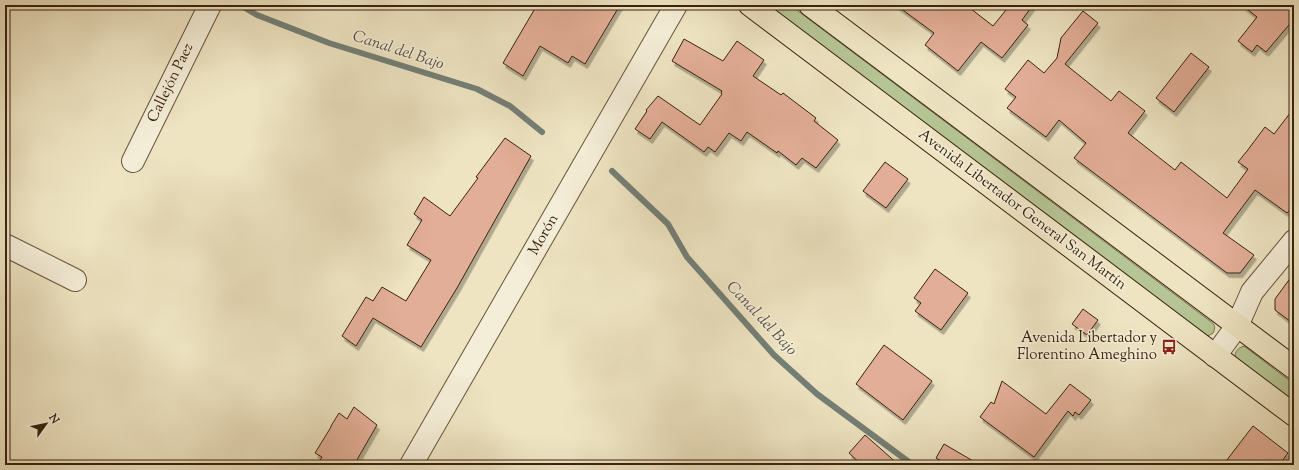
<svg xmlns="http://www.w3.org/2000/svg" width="1299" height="470" font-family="'Sorts Mill Goudy',serif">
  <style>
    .green { fill: #b6c595; stroke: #777452 }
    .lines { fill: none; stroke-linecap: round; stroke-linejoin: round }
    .stream { stroke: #747f76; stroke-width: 6 }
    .building { fill: #e3ae97; stroke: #38230e; filter: url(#shadow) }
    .minor-casing { stroke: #66533b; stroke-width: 24 }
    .major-casing { stroke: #38230e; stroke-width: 24 }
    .minor { stroke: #f4edd7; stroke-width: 22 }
    .major { stroke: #eee4c2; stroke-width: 22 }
    .labels { text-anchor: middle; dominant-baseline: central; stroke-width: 3; stroke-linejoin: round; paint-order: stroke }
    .street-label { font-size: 15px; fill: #38230e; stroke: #f4edd7 }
    .poi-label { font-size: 15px; fill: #38230e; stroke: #f4edd7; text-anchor: end }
    .water-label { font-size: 16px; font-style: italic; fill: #565142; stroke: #f4edd7 }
  </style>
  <defs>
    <filter id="shadow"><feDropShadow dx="2.5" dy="4.5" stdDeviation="0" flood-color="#0004"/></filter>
  </defs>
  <rect width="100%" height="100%" fill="#eee4c2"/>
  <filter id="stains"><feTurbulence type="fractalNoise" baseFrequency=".005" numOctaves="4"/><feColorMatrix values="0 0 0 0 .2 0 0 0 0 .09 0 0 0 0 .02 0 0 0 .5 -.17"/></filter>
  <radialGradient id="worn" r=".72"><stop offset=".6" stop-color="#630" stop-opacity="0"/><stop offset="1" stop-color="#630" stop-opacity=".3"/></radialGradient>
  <g class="green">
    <path d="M765,5H790L1210,321C1215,324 1216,328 1213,333L1208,336Z"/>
    <path d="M1244,346L1294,384V403L1235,357C1235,351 1238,348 1244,346Z"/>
  </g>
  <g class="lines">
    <g class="stream">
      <path d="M240,5L257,15L329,43L477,89L510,106L542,132"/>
      <path d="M612,171L668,224L687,257L774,355L817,394L913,465"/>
    </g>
  </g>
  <g class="building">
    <path d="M537,5H620L585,64L572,56L568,63L540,46L523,76L503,63Z"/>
    <path d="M896,5H966L993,26L1010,5H1033L1022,20L1028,25L1002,58L981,42L958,71L925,45L934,33Z"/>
    <path d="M1242,5H1294V19L1266,52L1257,45L1252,52L1238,41L1257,17Z"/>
    <path d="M1083,11L1098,23L1065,64L1111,101L1119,91L1145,111L1128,133L1175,170L1181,162L1227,198L1248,169L1238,162L1247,151L1265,127L1274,134L1294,108V205L1287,213L1255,190L1223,233L1254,255L1240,273H1227L1074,158L1086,143L1059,120L1046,137L1007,108L1016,97L1005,89L1028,60L1044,73L1057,58L1061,38Z"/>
    <path d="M684,39L723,61L737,41L764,60L753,76L781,95L783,93L816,118L814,121L838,140L816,168L802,158L796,165L778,151L777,153L747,132L741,141L729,133L715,152L708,147L704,152L662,122L650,139L635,129L647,111L646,110L658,96L700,125L722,94L721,93L722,91L672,61Z"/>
    <path d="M1191,53L1209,67L1174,112L1156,98Z"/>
    <path d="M505,138L531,156L457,288L421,347L373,318L356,346L342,336L366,297L373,301L382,287L406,301L431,260L407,245L422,220L414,214L424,197L450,216L478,178L476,177Z"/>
    <path d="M885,162L908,179L886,208L863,191Z"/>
    <path d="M935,269L968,293L941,330L915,311L921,303L914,298Z"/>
    <path d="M1294,273V324L1275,310V299Z"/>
    <path d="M1083,309L1098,320L1087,335L1072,324Z"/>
    <path d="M884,345L932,381L903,420L856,384Z"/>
    <path d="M1002,381L1046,414L1070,384L1091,400L1079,415L1075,412L1073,416L1068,411L1034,457L980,417L991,402L994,404Z"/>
    <path d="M354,407L377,425L354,465H317L322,457L315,453L331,427V426L339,413L347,419Z"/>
    <path d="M1253,426L1288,453L1279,465H1223Z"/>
    <path d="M865,435L899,465H862L849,453Z"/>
    <path d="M944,444L980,465H948L936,458Z"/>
  </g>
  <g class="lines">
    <defs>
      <g id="minor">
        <path d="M133,161L210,5"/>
        <path d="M5,245L75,280"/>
        <path d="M1215,356L1237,326L1252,292L1294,241"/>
        <path d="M411,465L676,5"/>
      </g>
      <g id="major">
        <path d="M750,5L1294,415"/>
        <path d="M810,5L1294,368"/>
      </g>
    </defs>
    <use href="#minor" class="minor-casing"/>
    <use href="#major" class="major-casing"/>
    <use href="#minor" class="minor"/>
    <use href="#major" class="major"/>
  </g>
  <defs>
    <symbol id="bus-bare" viewBox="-9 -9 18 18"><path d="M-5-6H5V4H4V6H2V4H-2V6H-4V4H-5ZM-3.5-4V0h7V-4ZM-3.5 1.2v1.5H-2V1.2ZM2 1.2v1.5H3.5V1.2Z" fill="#8f2418" stroke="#f4edd7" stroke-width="2.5" paint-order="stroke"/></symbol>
  </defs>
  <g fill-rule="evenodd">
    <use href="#bus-bare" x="1158" y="336" width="22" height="22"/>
  </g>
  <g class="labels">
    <g class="street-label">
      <text transform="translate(171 83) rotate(-64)">Callejón Paez</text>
      <text transform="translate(1022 210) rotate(37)">Avenida Libertador General San Martín</text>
      <text transform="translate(544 235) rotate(-60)">Morón</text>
    </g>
    <g class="poi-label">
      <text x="1157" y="338">Avenida Libertador y<tspan x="1157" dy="17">Florentino Ameghino</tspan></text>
    </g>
    <g class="water-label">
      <text transform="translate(398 51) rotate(18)">Canal del Bajo</text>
      <text transform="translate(761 319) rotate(47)">Canal del Bajo</text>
    </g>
  </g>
  <rect width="1299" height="470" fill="none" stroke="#eee4c2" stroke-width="20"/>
  <rect x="6" y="6" width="1287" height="458" fill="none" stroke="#38230e" stroke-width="2"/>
  <rect x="10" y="10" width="1279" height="450" fill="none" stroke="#38230e"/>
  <g transform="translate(46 424) rotate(57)" stroke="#f4edd7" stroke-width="3" paint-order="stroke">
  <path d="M0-3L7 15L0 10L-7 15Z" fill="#38230e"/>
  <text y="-6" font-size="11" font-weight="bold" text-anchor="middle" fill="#38230e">N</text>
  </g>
  <rect width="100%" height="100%" filter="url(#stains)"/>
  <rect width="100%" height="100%" fill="url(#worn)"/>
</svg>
